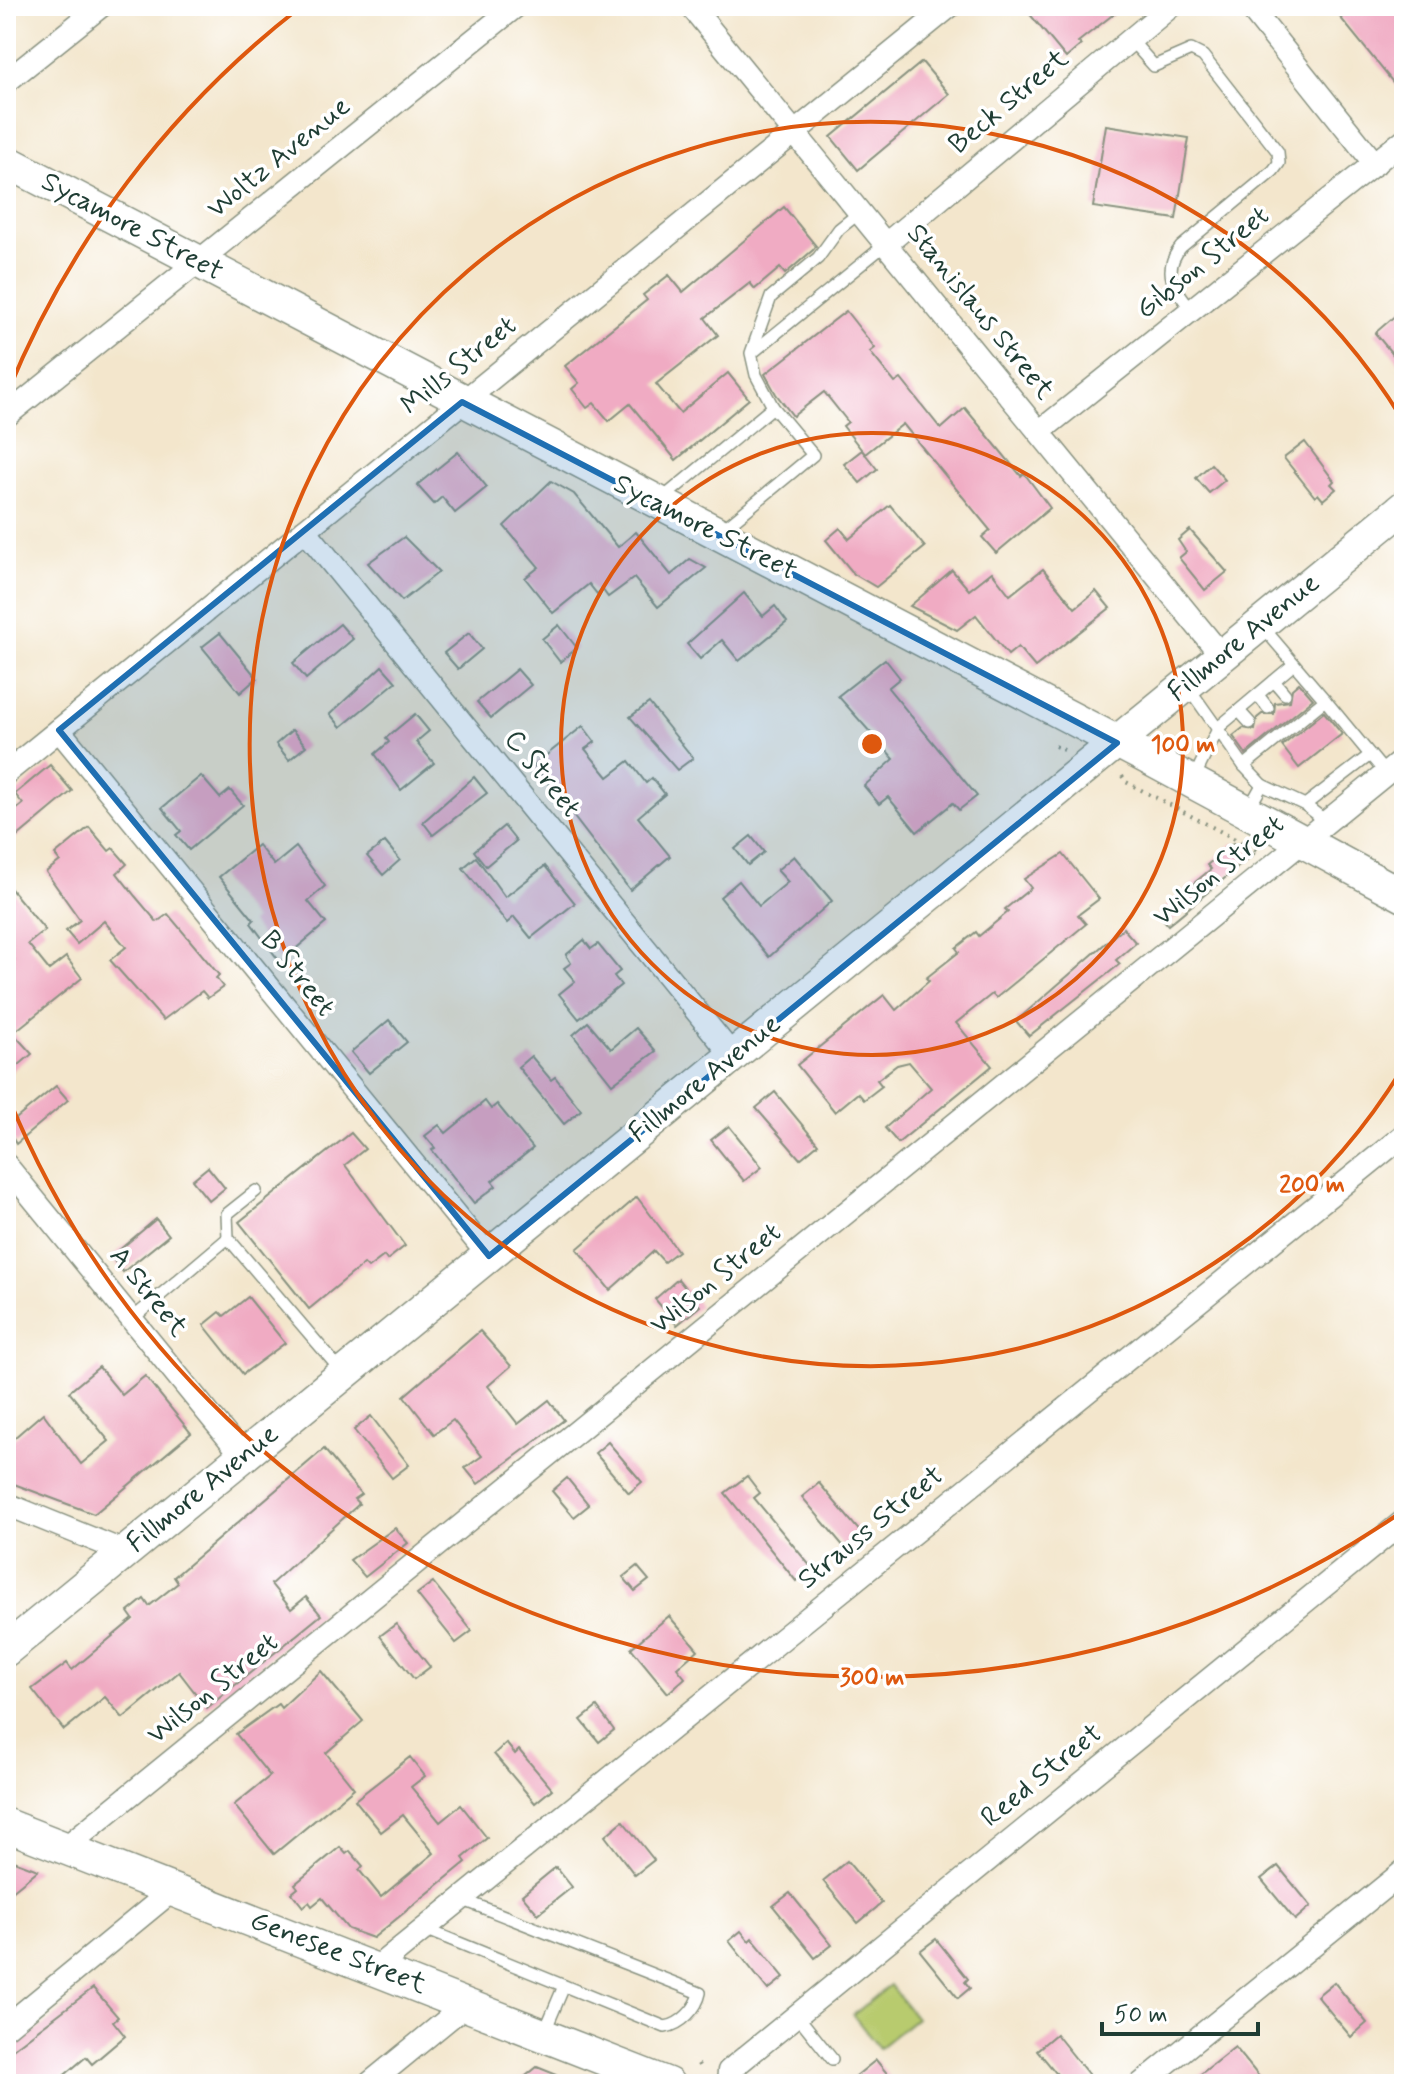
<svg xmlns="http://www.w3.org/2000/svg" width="1410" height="2090" font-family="Mynerve,sans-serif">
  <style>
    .green { fill: #b8cb6e; stroke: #6c8451; stroke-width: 2 }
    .building { fill: #f0abc3 }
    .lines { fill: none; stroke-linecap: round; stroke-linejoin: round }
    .lane-casing { stroke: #899280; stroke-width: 14 }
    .street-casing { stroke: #899280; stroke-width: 25 }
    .secondary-casing { stroke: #899280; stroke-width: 35 }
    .path { stroke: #899280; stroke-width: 4; stroke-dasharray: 2 6; stroke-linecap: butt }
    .lane { stroke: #fff; stroke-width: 11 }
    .street { stroke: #fff; stroke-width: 22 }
    .secondary { stroke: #fff; stroke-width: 32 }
    .marked { fill: #1f6fb2; fill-opacity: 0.2; stroke: #1f6fb2; stroke-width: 6; stroke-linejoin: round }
    .ring { fill: none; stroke: #de580e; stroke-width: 4 }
    .labels { text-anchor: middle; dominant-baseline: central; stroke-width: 7; stroke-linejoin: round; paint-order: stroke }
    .street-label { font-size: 28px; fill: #1f3d34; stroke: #fff }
    .centre { fill: #de580e; stroke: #fff; stroke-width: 4 }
    .ring-label { font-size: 24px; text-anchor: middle; font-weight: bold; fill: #de580e; stroke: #fff; stroke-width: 7; stroke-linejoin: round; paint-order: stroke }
  </style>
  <rect width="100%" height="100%" fill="#fff"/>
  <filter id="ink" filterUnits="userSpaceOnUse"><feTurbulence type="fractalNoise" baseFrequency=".0125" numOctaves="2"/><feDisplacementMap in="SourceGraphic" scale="16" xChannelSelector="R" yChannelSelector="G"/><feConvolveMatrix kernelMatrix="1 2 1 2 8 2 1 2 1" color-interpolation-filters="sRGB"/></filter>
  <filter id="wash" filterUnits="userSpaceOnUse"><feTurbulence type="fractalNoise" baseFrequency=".006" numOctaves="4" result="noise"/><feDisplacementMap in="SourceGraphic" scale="32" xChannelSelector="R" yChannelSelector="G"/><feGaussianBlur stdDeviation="1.8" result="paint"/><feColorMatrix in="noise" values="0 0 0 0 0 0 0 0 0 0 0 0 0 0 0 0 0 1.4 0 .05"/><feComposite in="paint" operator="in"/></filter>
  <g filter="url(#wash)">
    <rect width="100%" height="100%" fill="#f3e6cc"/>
    <path class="green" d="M890,1985L916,2018L879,2048L853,2015Z"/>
    <g id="blocks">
      <g class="building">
        <path d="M1023,6H1124L1078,42L1081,45L1066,58Z"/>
        <path d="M1331,6H1404V96Z"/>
        <path d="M922,62L949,94L858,170L831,137Z"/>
        <path d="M1106,125L1189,138L1176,219L1093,207Z"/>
        <path d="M784,207L816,246L813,250L785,274L780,268L755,289L750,283L705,318L718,335L656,384L680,413L728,373L749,399L676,460L630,404L609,421L594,403L587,408L572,389L579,383L565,366L647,300L643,295L669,275L683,292Z"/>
        <path d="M1404,308V368L1375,333Z"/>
        <path d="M846,311L875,348L870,352L895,383L901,379L941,429L965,408L1021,476L1024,473L1050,508L996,553L982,537L990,530L903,424L865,454L843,426L848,422L824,392L793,416L776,394L765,374Z"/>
        <path d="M1305,442L1334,481L1331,484L1336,489L1323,500L1318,494L1315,497L1284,458Z"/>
        <path d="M862,450L877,469L860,483L844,464Z"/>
        <path d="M458,452L487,487L455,513L442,497L434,504L417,485Z"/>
        <path d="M1211,464L1225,480L1209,493L1196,478Z"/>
        <path d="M551,481L574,494L618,547L636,532L671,575L690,559L706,568L658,607L634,578L608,597L602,589L597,594L589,584L553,613L525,578L539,567L504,526Z"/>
        <path d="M890,505L925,547L876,587L854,574L826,540L840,528L849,539Z"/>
        <path d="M1190,530L1227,572L1205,590L1179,558L1186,552L1178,540Z"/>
        <path d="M404,537L439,572L402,601L368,563Z"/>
        <path d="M1043,569L1075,608L1096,591L1110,608L1035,667L1018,647L1008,655L976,615L957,630L910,606L952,570L969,590L992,572L1010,595Z"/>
        <path d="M744,593L763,616L775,606L787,622L739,661L722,640L700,659L687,644Z"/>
        <path d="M340,624L353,639L306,679L293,663Z"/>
        <path d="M559,625L577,648L560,662L542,639Z"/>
        <path d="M220,633L257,678L240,693L202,647Z"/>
        <path d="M469,633L482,649L458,669L444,653Z"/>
        <path d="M885,659L900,678L888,688L977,796L959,810L953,803L917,832L888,797L879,804L864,786L894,759L838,696Z"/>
        <path d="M382,666L396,682L341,727L330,714Z"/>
        <path d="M517,669L531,685L491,718L477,702Z"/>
        <path d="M1299,683L1313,699L1246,754L1233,736L1243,728L1255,730L1257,718L1262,714H1274L1275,703L1290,701L1292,689Z"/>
        <path d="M649,703L693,758L677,770L630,717Z"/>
        <path d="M1324,712L1342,734L1299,768L1282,746Z"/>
        <path d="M415,714L429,731L416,742L434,763L401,790L375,754L389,742L386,738Z"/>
        <path d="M583,726L595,742L585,749L608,777L629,761L646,783L652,778L665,794L638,817L670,856L630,890L534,765Z"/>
        <path d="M292,730L306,746L289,760L276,744Z"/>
        <path d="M50,765L72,791L6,846V818L23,804L15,794Z"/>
        <path d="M201,776L220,798L230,790L243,805L189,850L176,835L181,831L162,808Z"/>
        <path d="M474,777L487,793L433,835L423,822Z"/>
        <path d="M504,826L516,841L486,866L474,851Z"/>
        <path d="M89,827L109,851L113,848L127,864L117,873L135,896L157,922L168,914L219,975L216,978L223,987L208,998L202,991L163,1020L110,960L126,947L104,921L77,944L66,931L80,920L46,872L60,861L55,855Z"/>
        <path d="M751,836L764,852L748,865L735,849Z"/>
        <path d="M385,842L400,860L383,875L367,856Z"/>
        <path d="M1233,843L1254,854L1168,925L1158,913L1211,869L1207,865Z"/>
        <path d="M258,845L274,865L296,847L325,886L308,901L326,923L280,962L251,923L254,920L219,877Z"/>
        <path d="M1063,854L1099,899L1078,915L1086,924L996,998L992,994L956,1023L992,1066L898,1143L885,1128L931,1088L909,1062L897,1065L877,1080L882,1086L864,1100L858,1093L835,1112L797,1065L884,995L896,1010L929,981L926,978L959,952L956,948L976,932L979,936L1008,912L1005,909L1031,888L1024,879Z"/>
        <path d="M794,856L832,901L769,957L720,897L739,881L759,906L788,882L777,870Z"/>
        <path d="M476,857L505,897L545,866L575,903L531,938L514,917L507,923L463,868Z"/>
        <path d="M6,883L45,930L28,944L49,970L66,957L82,978L13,1033L32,1054L6,1076V965L14,959L6,949Z"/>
        <path d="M1123,928L1136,943L1116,960L1120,964L1029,1036L1016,1021Z"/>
        <path d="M584,940L591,949L598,944L620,971L614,976L621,985L579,1019L559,994L575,981L564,968L571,963L566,955Z"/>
        <path d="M389,1020L407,1042L369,1073L351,1052Z"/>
        <path d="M588,1022L611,1049L636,1028L656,1051L612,1084L573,1035Z"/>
        <path d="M531,1056L551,1080L555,1077L581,1110L564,1124L518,1067Z"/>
        <path d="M56,1086L68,1100L16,1144L6,1127Z"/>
        <path d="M775,1092L818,1144L800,1159L756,1108Z"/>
        <path d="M485,1101L491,1109L497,1104L533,1148L492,1181L496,1186L474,1203L432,1150L435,1148L425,1136L439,1125L446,1133Z"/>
        <path d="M729,1126L762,1167L744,1181L711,1140Z"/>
        <path d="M351,1133L365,1149L345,1165L405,1246L387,1260L384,1256L368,1268L364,1264L309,1309L239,1222Z"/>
        <path d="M208,1167L225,1188L209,1201L192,1180Z"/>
        <path d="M637,1197L678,1251L664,1262L654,1251L610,1290L577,1249Z"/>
        <path d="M156,1219L169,1235L123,1272L111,1257Z"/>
        <path d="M678,1279L700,1306L677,1325L655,1299Z"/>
        <path d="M248,1297L285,1343L243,1374L204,1325L220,1312L224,1316Z"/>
        <path d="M480,1331L511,1366L488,1386L518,1424L549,1400L564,1420L478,1484L465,1468L482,1456L453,1420L434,1434L404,1396Z"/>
        <path d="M99,1367L122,1395L145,1376L191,1433L94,1514L6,1481V1445L43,1413L81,1464L109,1441L69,1392Z"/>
        <path d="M371,1416L409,1465L392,1478L354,1430Z"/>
        <path d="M608,1442L642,1482L629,1493L595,1453Z"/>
        <path d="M324,1449L361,1494L354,1499L359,1504L271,1584L291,1609L306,1597L321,1615L207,1708L179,1672L123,1718L105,1697L64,1730L32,1689L67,1663L72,1670L133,1619L128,1612L144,1599L149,1606L178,1583L174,1577Z"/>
        <path d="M747,1476L760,1493L754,1498L812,1568L796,1581L725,1493Z"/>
        <path d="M567,1478L589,1505L574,1517L552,1491Z"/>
        <path d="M819,1483L862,1534L845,1548L802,1497Z"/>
        <path d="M395,1528L408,1543L365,1577L350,1560Z"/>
        <path d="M637,1566L649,1580L635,1591L623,1577Z"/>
        <path d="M433,1582L472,1631L456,1643L417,1594Z"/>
        <path d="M669,1616L698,1650L677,1668L685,1678L668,1693L631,1648Z"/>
        <path d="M396,1624L430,1667L414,1679L380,1636Z"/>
        <path d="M321,1671L363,1721L326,1753L354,1788L274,1854L234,1805L270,1776L236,1734L278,1704L281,1708Z"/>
        <path d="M597,1707L614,1730L599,1742L581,1720Z"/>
        <path d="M506,1743L515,1754L519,1750L552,1789L535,1803L494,1754Z"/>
        <path d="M410,1757L425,1776L411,1787L440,1822L461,1805L487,1838L463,1858L466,1862L373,1938L348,1929L322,1898L312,1906L309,1902L303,1907L292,1893L298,1888L295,1884L340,1847L346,1854L350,1851L363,1866L359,1870L381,1897L434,1853L403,1815L381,1832L355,1800Z"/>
        <path d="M623,1821L654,1860L635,1875L605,1836Z"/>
        <path d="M14,1861L38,1870L6,1896V1867Z"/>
        <path d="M847,1861L882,1903L858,1923L823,1881Z"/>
        <path d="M1278,1866L1311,1906L1295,1920L1261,1879Z"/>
        <path d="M556,1867L572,1887L538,1914L522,1895Z"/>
        <path d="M790,1893L832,1945L815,1958L773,1906Z"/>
        <path d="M741,1931L749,1941L752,1938L784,1977L768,1990L729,1941Z"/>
        <path d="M936,1939L968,1979L965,1982L970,1988L958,1998L920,1951Z"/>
        <path d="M1334,1982L1367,2023L1351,2037L1317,1996Z"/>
        <path d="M93,1988L118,2017L113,2021L125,2036L92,2064L86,2057L54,2084H6V2054Z"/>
        <path d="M1056,2034L1096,2084H1065L1037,2050Z"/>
        <path d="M1235,2047L1265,2084H1188Z"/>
        <path d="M876,2060L890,2077L881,2084H846Z"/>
        <path d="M537,2067L577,2083L576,2084H516Z"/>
      </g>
    </g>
  </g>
  <g filter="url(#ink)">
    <use href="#blocks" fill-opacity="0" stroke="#899280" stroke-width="2"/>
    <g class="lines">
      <defs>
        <g id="lane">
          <path d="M1130,39L1154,66L1191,50L1203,56L1278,152L1279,163L1273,171L1181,247C1161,271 1174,288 1192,310"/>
          <path d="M752,353L886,244"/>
          <path d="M773,407L756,375L751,353L771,297L818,258L839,229L859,213"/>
          <path d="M662,499L773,407L813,455L721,531"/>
          <path d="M1274,681L1285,694"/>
          <path d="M1188,687L1244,766L1325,700L1261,625"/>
          <path d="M1258,695L1268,708"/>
          <path d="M1325,700L1386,774"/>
          <path d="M1239,711L1250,723"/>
          <path d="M1244,766L1262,785L1248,810"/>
          <path d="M1194,778L1219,727L1294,664"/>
          <path d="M1262,785L1305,805L1370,755"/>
          <path d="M1305,805L1327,822"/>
          <path d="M228,1238L342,1372"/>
          <path d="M132,1319L228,1238L227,1214L256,1191"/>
          <path d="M425,1929L665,2027C681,2025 697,2008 700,1993L461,1899"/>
          <path d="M797,2015L832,2059"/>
          <path d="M544,2033L564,1986"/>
        </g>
        <g id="street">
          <path d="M691,6L1222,656"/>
          <path d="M1249,6L1375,164"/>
          <path d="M6,82L101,6"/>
          <path d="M886,244L1171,6"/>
          <path d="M6,416L516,6"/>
          <path d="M1039,432L1404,140"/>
          <path d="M305,530L733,1056"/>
          <path d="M59,730L489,1256"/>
          <path d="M6,773L950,6"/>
          <path d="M6,1165L243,1456"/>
          <path d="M6,1504L125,1552"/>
          <path d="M66,1847L1404,759"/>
          <path d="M376,1968L1404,1135"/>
          <path d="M6,2027L174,1889"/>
          <path d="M369,2084L468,2003"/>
          <path d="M728,2084L729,2071L736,2065L1404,1521"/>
          <path d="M1141,2084L1404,1871"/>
        </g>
        <g id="secondary">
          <path d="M6,161L1146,757L1404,896"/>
          <path d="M6,1650L1404,507"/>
          <path d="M6,1825L668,2084"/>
        </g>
      </defs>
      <use href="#lane" class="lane-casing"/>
      <use href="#street" class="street-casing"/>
      <use href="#secondary" class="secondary-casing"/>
      <g class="path">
        <path d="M1055,746L1064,750"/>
        <path d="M1122,776L1126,782L1260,852"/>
        <path d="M698,2064L701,2069"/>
      </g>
      <use href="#lane" class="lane"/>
      <use href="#street" class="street"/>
      <use href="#secondary" class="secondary"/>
    </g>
  </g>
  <path class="marked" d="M462,402L1117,743L489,1256L59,730Z"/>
  <g class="ring">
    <circle cx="872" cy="744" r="311"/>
    <path d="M1402 1069A622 622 0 1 1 1402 419"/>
    <path d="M1400 1513A933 933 0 0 1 7 1094M7 394A933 933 0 0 1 298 9"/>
  </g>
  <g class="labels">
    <g class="street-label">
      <text transform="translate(1009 102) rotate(-40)">Beck Street</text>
      <text transform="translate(279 158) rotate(-39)">Woltz Avenue</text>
      <text transform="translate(132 227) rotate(28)">Sycamore Street</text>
      <text transform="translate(1203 263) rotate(-39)">Gibson Street</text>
      <text transform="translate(980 312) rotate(51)">Stanislaus Street</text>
      <text transform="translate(459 366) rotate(-39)">Mills Street</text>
      <text transform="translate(705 528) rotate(27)">Sycamore Street</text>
      <text transform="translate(1244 638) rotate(-39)">Fillmore Avenue</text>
      <text transform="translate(542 774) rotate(51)">C Street</text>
      <text transform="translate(1219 871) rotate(-39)">Wilson Street</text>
      <text transform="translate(297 974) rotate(51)">B Street</text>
      <text transform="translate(705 1079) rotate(-39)">Fillmore Avenue</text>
      <text transform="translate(716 1279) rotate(-39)">Wilson Street</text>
      <text transform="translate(148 1292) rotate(51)">A Street</text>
      <text transform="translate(203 1489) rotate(-39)">Fillmore Avenue</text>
      <text transform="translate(871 1528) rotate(-39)">Strauss Street</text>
      <text transform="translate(213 1689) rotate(-39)">Wilson Street</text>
      <text transform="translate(1042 1776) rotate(-39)">Reed Street</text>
      <text transform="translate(338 1953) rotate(21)">Genesee Street</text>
    </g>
  </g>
  <circle cx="872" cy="744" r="12" class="centre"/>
  <g class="ring-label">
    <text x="1183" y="752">100 m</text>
    <text x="1312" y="1192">200 m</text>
    <text x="872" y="1685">300 m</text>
  </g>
  <rect width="1410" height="2090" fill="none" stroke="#fff" stroke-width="32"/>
  <path d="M1102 2022v12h156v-12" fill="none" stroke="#1f3d34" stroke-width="4"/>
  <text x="1114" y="2022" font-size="24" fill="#1f3d34" stroke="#ffffff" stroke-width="6" paint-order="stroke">50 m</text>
</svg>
